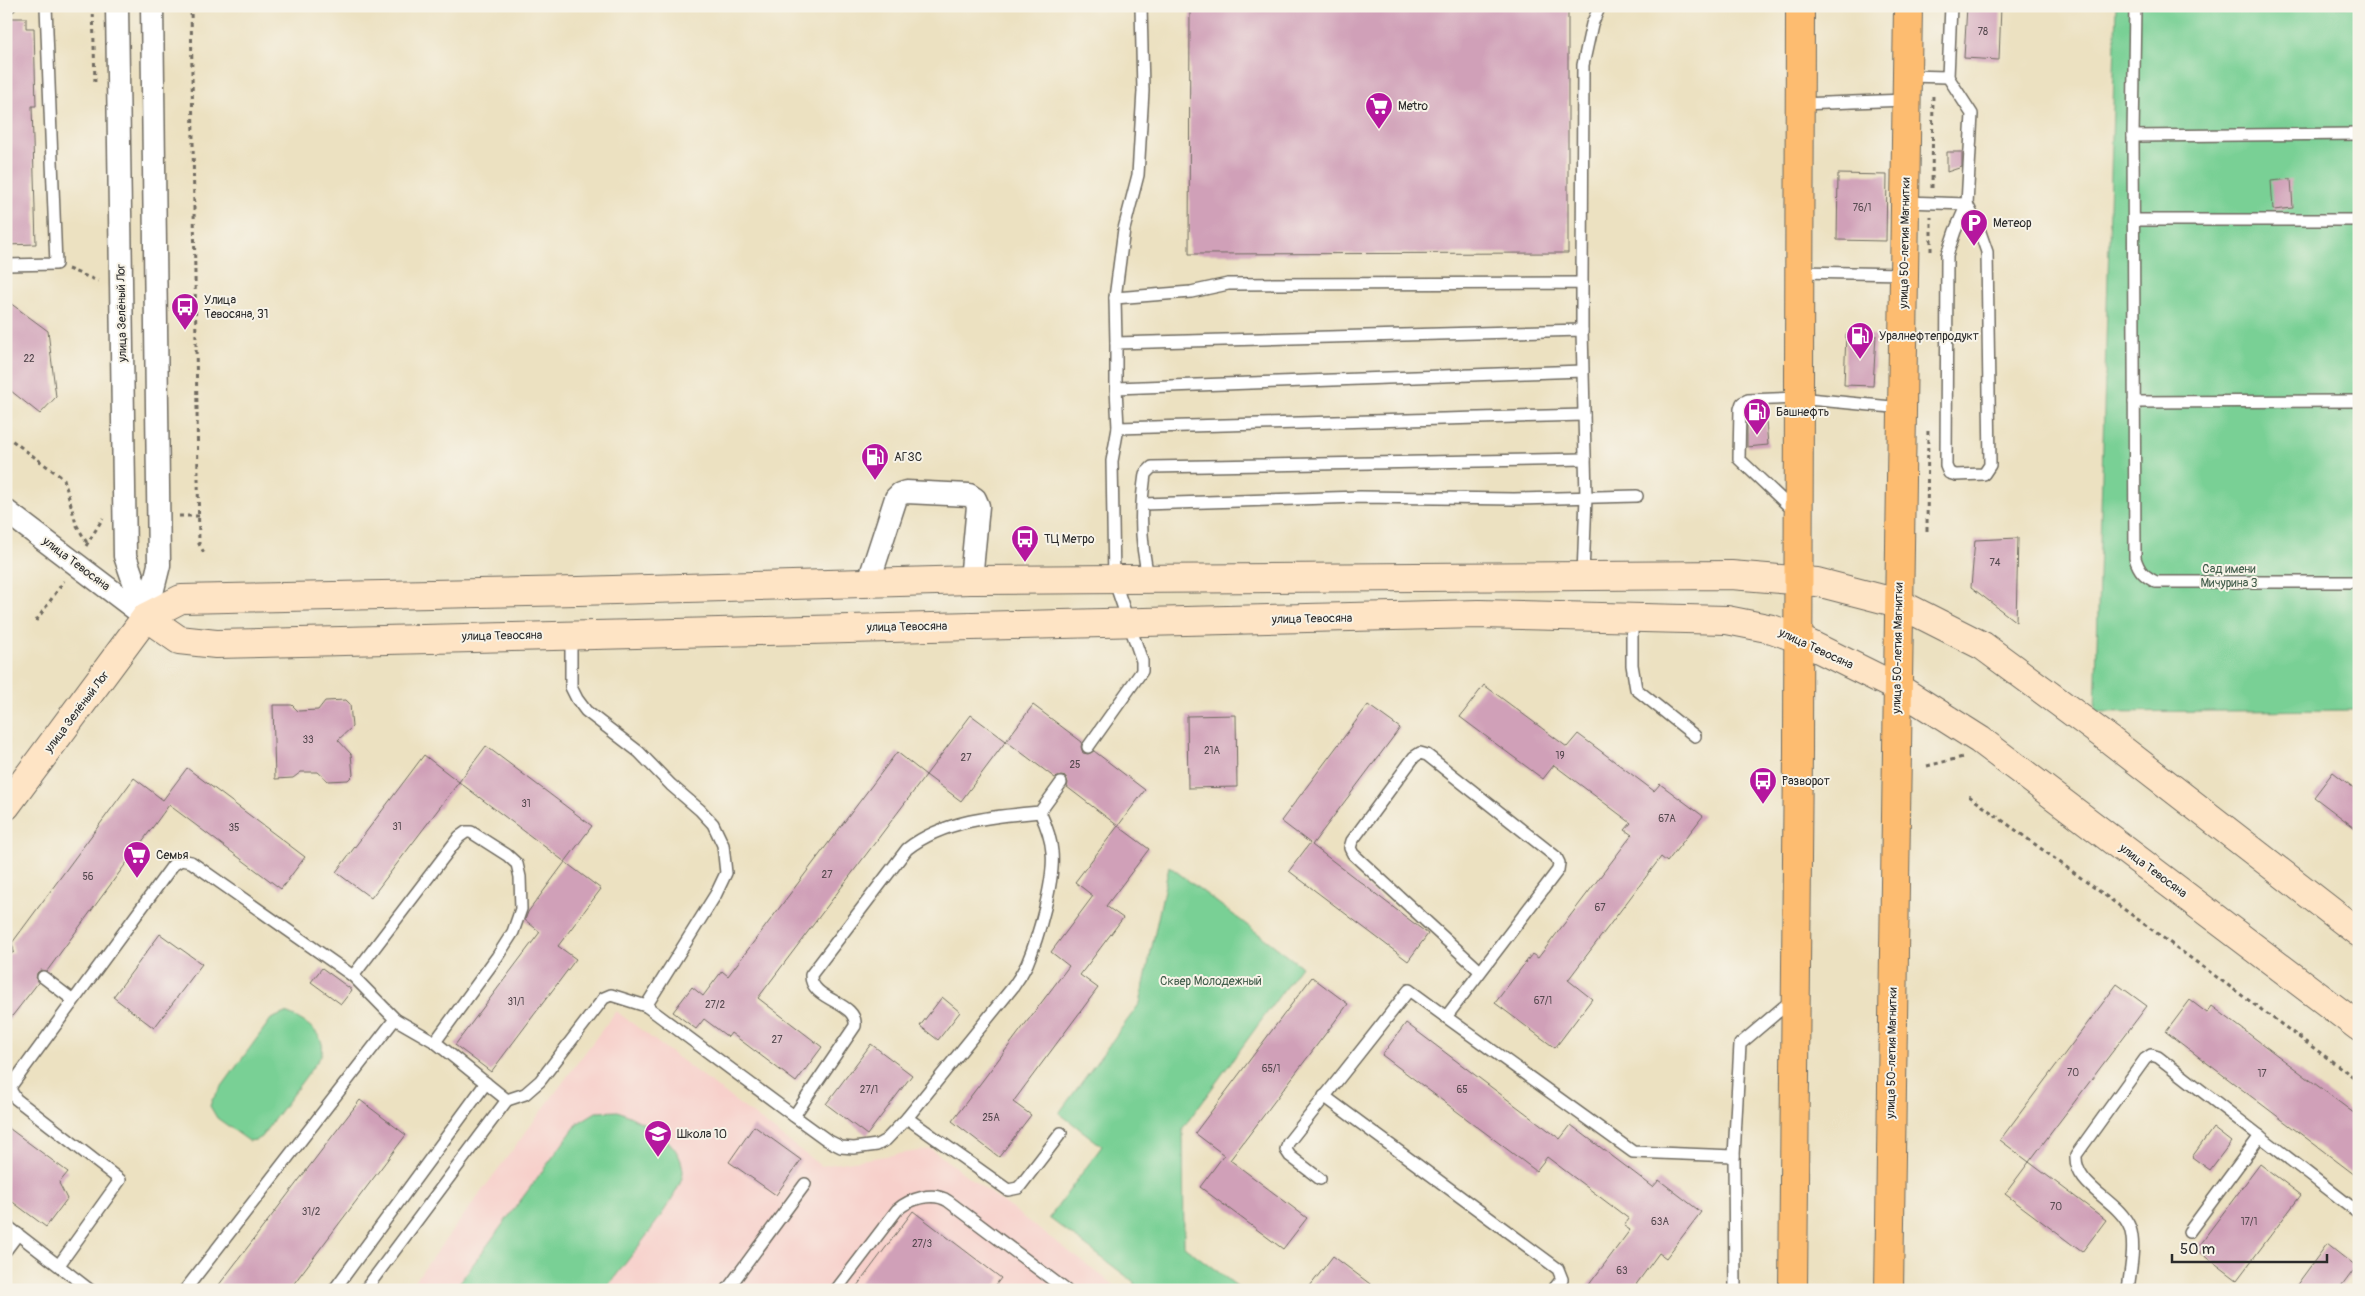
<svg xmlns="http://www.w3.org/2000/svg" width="2365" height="1296" font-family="Pangolin,sans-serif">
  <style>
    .built { fill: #f7d0cb }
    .green { fill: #79d095; stroke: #527e60 }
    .building { fill: #d0a0b8 }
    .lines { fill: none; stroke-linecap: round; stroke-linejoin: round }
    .lane-casing { stroke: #6f6b60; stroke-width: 14 }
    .street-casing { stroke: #6f6b60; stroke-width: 25 }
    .secondary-casing { stroke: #6f6b60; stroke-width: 30 }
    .primary-casing { stroke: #6f6b60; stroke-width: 30 }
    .path { stroke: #6f6b60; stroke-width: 3; stroke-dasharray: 4 4; stroke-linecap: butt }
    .lane { stroke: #fff; stroke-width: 11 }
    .street { stroke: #fff; stroke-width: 22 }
    .secondary { stroke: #fee4c5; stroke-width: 28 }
    .primary { stroke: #fdbc6f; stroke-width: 28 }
    .labels { text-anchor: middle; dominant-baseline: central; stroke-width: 4; stroke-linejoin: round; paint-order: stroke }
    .number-label { font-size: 10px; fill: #54484e }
    .poi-label { font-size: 12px; fill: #2b2b2b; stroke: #f7f3e8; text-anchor: start }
    .street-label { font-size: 12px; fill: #2b2b2b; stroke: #f7f3e8 }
    .park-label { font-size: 12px; fill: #425d4b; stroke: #f7f3e8 }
  </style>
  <rect width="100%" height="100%" fill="#f7f3e8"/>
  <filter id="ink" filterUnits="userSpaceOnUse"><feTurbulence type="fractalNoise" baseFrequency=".02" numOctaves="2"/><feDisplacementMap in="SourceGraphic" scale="10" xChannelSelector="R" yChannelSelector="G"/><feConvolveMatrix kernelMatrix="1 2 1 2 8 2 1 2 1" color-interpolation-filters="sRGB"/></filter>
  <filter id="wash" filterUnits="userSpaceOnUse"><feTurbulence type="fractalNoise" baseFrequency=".0096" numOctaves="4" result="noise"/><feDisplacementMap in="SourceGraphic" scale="20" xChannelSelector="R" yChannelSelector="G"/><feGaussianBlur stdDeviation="1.12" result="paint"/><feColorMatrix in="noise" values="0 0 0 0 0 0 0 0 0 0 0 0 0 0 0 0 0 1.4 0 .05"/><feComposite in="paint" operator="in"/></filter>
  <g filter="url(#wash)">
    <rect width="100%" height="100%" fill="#ece1c1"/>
    <path class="built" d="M616,1011L821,1166L931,1149L1117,1287V1290H408Z"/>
    <g class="green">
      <path d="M2116,6H2359V710L2095,712Z"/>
      <path d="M1169,866L1301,966L1183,1128L1184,1246L1242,1290H1134V1282L1049,1218L1102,1146L1059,1113L1140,1003Z"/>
      <path d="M285,1013C303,1019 329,1035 321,1056L261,1137L256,1140L249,1141L217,1118L210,1106L212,1100L271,1019Z"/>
      <path d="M618,1111C643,1122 681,1140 683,1171C685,1192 620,1269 605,1290H454L578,1123L596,1112Z"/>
    </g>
    <g id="blocks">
      <g class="building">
        <path d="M1190,6H1568V253L1189,254Z"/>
        <path d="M1967,6H2001L1999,60L1964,58Z"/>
        <path d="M6,18H26V28H34L36,106H32L36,244L6,245Z"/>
        <path d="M1947,152H1962V167L1947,172Z"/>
        <path d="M1838,174L1887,175L1886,241L1837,240Z"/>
        <path d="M2291,179L2293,208L2273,210L2271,181Z"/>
        <path d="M6,300L48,331L56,397L40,414L6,387Z"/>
        <path d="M1846,334L1876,335L1873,386L1844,385Z"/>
        <path d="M1766,421L1768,445L1747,447V422Z"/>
        <path d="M2018,538L2016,622L1971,587L1975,540Z"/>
        <path d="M1484,685L1567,747L1578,734L1654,791L1660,784L1703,816L1667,862L1661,857L1568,980L1592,999L1555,1048L1495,1003L1532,954L1538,958L1632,835L1625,830L1631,823L1554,765L1543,779L1460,717Z"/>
        <path d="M346,700L350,704L352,727L338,740L351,754L353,775L348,780L328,781L318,772H301L293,778L275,779L273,705H292L298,711L318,710L325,701Z"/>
        <path d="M1033,705L1082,742L1081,747L1083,753L1088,754L1094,751L1145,790L1118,826L1067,787L1068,783L1066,777L1061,776L1055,778L1006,741Z"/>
        <path d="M1368,705L1400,728L1312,845L1428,934L1408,961L1289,871L1310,843L1281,821Z"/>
        <path d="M971,715L1006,741L961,801L926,775Z"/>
        <path d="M1236,715L1237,787L1188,788L1187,716Z"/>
        <path d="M486,746L592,826L565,862L459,782Z"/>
        <path d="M897,752L926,775L758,998L822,1047L796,1082L731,1033L728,1037L704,1019L696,1029L673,1012L692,987L703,996L722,971L728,976Z"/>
        <path d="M424,755L459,782L371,898L336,872Z"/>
        <path d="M187,768L305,857L281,889L169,805L47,971L41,970L37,973L36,979L38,983L6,1024V956L14,952L12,943L134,778L163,800Z"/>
        <path d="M2333,772L2359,792V831L2314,797Z"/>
        <path d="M1118,826L1149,849L1106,906L1123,918L1080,975L1098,988L1013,1102L1031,1115L999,1157L952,1121L1069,966L1051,952L1093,896L1075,882Z"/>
        <path d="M565,862L601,889L558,946L576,959L491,1072L455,1045L540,932L525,920L528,912Z"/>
        <path d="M160,934L202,964L154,1028L113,997Z"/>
        <path d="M322,968L352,990L341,1004L311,982Z"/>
        <path d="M1312,977L1348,1004L1230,1160L1307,1218L1283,1249L1200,1187L1224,1155L1195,1133Z"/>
        <path d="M2117,984L2147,1006L2029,1162L2000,1140Z"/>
        <path d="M942,997L960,1012L938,1040L920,1026Z"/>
        <path d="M2190,1000L2207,1013L2212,1006L2359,1117V1178L2166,1032Z"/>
        <path d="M1406,1023L1560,1139L1571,1125L1653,1187L1659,1180L1701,1212L1666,1258L1659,1253L1632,1290H1585L1630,1230L1624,1226L1629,1219L1547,1157L1536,1171L1382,1055Z"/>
        <path d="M871,1044L912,1075L867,1135L826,1104Z"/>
        <path d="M360,1100L406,1135L289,1290H215Z"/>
        <path d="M6,1126L68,1172L59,1183L67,1199L46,1227L6,1197Z"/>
        <path d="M754,1126L801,1160L776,1195L729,1162Z"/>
        <path d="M2213,1128L2231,1142L2210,1170L2192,1157Z"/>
        <path d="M2029,1162L2106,1220L2082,1252L2005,1194Z"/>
        <path d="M2260,1164L2301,1195L2237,1280L2196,1249Z"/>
        <path d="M913,1211L1001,1278L992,1290H854Z"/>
        <path d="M2327,1244L2356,1267L2339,1290H2293Z"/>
        <path d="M1333,1256L1378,1290H1307Z"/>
      </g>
    </g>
  </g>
  <g filter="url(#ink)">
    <use href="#blocks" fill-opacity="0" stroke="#6f6b60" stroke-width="1"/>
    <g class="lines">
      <defs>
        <g id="lane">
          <path d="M6,6H10"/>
          <path d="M2135,6L2133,136L2135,558C2139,571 2144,576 2156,582H2359"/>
          <path d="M1907,76L1948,77L1951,6"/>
          <path d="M1800,104L1906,100"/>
          <path d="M2133,136L2359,134"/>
          <path d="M1905,202L1967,204L1972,114L1948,77"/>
          <path d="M1967,204L1979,229L1987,252L1990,465L1984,474L1956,475L1949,473L1946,466L1947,255L1955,231Z"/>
          <path d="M2134,220H2359"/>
          <path d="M6,265L56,264L46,6"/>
          <path d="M1799,272L1904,274"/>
          <path d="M1582,283L1583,65L1592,24L1600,6"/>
          <path d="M1115,298L1124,229L1138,175L1143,91L1141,6"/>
          <path d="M1116,343L1115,298L1191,292L1228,284L1582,283V330"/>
          <path d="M1583,371L1116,388V343L1582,330L1586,497L1583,575"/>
          <path d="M1116,388L1118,428L1584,415"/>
          <path d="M2134,402L2359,401"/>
          <path d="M1143,504L1360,497L1514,499L1637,496"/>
          <path d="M1796,513L1739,459L1740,409L1742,403L1748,400L1798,398L1902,408"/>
          <path d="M1149,579C1140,545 1140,508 1145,474L1152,467L1585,459"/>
          <path d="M1632,618V665L1636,689L1695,736"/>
          <path d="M1088,747L1142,671V661L1114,580L1112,461L1118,428"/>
          <path d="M6,949H7"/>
          <path d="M1480,971L1353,854L1350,848L1352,841L1414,757L1420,753L1427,755L1556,857L1559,863L1558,870L1446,1017L1633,1152L1734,1156"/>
          <path d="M353,976L395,1019L435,1042"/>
          <path d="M43,977L73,1000"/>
          <path d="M646,1006L794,1116L855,1026C858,1001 810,1001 811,975L907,849C944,820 995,816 1040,812L1061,783"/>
          <path d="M1324,1096L1558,1269L1562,1279L1553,1290"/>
          <path d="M507,1100L525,1094L540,1081L604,998L611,995L646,1006L716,894L726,873L723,845L713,824L700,810L671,785L639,752L586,711L577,699L571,687V635"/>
          <path d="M794,1116L827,1140L841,1147L854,1148L877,1145L886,1140L907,1118L1013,987C1018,980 1023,972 1027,964C1038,938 1055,880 1052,852C1051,837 1046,825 1040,812"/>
          <path d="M907,1118L1008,1190L1018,1188L1021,1185L1061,1133"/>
          <path d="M1320,1179L1290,1156L1286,1150L1288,1143L1409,990L1446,1017"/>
          <path d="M6,1225L90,1290"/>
          <path d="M2189,1232L2260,1136"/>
          <path d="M6,1250L18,1234"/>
          <path d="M59,1265L120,1180L16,1099L11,1091V1086L173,865L181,860L191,862L353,976L459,837L466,832H471L507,855L517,864L520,877L521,909L513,932L497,957L435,1042L507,1100L365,1290"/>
          <path d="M185,1290L395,1019"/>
          <path d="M334,1290L486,1083"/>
          <path d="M727,1290L805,1184"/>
          <path d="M836,1290L897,1210C909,1199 933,1191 948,1201L1066,1290"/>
          <path d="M1735,1290L1734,1156L1740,1044L1793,999"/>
          <path d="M2128,1290C2130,1271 2136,1246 2130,1228C2119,1199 2074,1188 2076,1155L2145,1059L2151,1055L2158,1057L2359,1213"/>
        </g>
        <g id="street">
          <path d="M117,6L125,556L146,617"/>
          <path d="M6,511L146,617"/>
          <path d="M868,584L896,498L900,494L906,492L969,495L975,499L978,506L971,580"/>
          <path d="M146,617L159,565L152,6"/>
        </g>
        <g id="secondary">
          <path d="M146,617L179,640L216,644L1479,614L1727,620L1772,629L1797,638L1898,688L1980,740L2359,1027"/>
          <path d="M6,806L146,617L181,599L578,591L971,580L1731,575L1817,582L1898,603L1983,646L2110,740L2359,933"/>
        </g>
        <g id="primary">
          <path d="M1793,1290L1798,752L1800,6"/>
          <path d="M1889,1290L1908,6"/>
        </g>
      </defs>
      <use href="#lane" class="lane-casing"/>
      <use href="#street" class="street-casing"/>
      <use href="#secondary" class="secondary-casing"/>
      <use href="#primary" class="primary-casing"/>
      <g class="path">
        <path d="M93,6L95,85"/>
        <path d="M191,6L199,544L206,556"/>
        <path d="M1932,188L1933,92"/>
        <path d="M1931,251V217"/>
        <path d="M68,269L98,281"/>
        <path d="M6,436L64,479L76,524L87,543"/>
        <path d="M179,516H199"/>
        <path d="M1927,531L1928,427"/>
        <path d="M86,546L103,518"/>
        <path d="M36,621L64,581"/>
        <path d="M1927,766L1963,757"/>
        <path d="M1969,796L2359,1081"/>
      </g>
      <use href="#lane" class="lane"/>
      <use href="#street" class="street"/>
      <use href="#secondary" class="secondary"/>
      <use href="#primary" class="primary"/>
    </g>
  </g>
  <defs>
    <symbol id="supermarket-pin" viewBox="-11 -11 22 30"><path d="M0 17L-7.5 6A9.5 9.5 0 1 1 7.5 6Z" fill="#b5179e" stroke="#f7f3e8"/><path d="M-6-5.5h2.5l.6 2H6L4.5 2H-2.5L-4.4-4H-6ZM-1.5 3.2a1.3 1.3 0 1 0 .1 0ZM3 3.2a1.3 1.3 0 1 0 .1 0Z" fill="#fff"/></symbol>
    <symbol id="parking-pin" viewBox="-11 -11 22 30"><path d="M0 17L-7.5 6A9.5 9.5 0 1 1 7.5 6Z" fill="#b5179e" stroke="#f7f3e8"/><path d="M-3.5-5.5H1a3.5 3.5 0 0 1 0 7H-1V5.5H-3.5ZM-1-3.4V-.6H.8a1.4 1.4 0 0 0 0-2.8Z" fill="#fff"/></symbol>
    <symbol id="bus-pin" viewBox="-11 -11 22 30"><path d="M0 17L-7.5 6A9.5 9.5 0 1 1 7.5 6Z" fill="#b5179e" stroke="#f7f3e8"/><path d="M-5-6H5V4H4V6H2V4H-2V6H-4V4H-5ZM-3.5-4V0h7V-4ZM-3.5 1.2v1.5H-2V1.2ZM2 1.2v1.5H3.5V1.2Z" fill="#fff"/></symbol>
    <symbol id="fuel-pin" viewBox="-11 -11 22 30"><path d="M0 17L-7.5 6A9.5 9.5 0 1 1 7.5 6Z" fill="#b5179e" stroke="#f7f3e8"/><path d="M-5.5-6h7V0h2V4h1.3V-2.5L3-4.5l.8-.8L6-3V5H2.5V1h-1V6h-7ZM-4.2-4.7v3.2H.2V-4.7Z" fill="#fff"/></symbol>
    <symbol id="school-pin" viewBox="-11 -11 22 30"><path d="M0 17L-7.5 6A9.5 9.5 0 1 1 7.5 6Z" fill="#b5179e" stroke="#f7f3e8"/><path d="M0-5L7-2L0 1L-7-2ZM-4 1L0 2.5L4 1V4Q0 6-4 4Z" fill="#fff"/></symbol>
  </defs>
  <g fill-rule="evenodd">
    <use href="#supermarket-pin" x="1363" y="90" width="32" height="43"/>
    <use href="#parking-pin" x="1958" y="207" width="32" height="43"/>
    <use href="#bus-pin" x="169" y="291" width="32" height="43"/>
    <use href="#fuel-pin" x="1844" y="320" width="32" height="43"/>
    <use href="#fuel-pin" x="1741" y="396" width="32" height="43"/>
    <use href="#fuel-pin" x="859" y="441" width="32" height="43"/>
    <use href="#bus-pin" x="1009" y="523" width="32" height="43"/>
    <use href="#bus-pin" x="1747" y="765" width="32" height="43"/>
    <use href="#supermarket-pin" x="121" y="839" width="32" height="43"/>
    <use href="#school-pin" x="642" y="1118" width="32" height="43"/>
  </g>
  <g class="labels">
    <g class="number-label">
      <text x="1983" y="32">78</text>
      <text x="1862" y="208">76/1</text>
      <text x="29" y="359">22</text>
      <text x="1995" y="563">74</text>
      <text x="308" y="740">33</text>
      <text x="1212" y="751">21А</text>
      <text x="1560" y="756">19</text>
      <text x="966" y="758">27</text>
      <text x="1075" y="765">25</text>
      <text x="526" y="804">31</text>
      <text x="1667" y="819">67А</text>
      <text x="397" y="827">31</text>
      <text x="234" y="828">35</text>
      <text x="827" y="875">27</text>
      <text x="88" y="877">56</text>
      <text x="1600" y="908">67</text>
      <text x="1543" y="1001">67/1</text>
      <text x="516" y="1002">31/1</text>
      <text x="715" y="1005">27/2</text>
      <text x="777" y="1040">27</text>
      <text x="1271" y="1069">65/1</text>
      <text x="2073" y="1073">70</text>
      <text x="2262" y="1074">17</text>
      <text x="869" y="1090">27/1</text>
      <text x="1462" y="1090">65</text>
      <text x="991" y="1118">25А</text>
      <text x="2056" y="1207">70</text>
      <text x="311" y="1212">31/2</text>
      <text x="1660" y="1222">63А</text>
      <text x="2249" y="1222">17/1</text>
      <text x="922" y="1244">27/3</text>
      <text x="1622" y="1271">63</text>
    </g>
    <g class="poi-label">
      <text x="1398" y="106">Metro</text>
      <text x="1993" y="223">Метеор</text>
      <text x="204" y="300">Улица<tspan x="204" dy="14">Тевосяна, 31</tspan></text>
      <text x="1879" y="336">Уралнефтепродукт</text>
      <text x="1776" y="412">Башнефть</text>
      <text x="894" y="457">АГЗС</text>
      <text x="1044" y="539">ТЦ Метро</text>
      <text x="1782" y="781">Разворот</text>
      <text x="156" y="855">Семья</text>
      <text x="677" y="1134">Школа 10</text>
    </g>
    <g class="street-label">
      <text transform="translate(1905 243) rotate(-89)">улица 50-летия Магнитки</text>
      <text transform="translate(122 313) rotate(-91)">улица Зелёный Лог</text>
      <text transform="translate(76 564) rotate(37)">улица Тевосяна</text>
      <text transform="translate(1312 619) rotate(-1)">улица Тевосяна</text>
      <text transform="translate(907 627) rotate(-1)">улица Тевосяна</text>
      <text transform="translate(502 636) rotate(-1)">улица Тевосяна</text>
      <text transform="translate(1898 648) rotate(-89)">улица 50-летия Магнитки</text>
      <text transform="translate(1816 649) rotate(25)">улица Тевосяна</text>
      <text transform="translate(77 712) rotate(-53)">улица Зелёный Лог</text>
      <text transform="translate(2153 871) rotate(37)">улица Тевосяна</text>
      <text transform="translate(1892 1053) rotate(-89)">улица 50-летия Магнитки</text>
    </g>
    <g class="park-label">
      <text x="2229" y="569">Сад имени<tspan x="2229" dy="14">Мичурина 3</tspan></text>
      <text x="1211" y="981">Сквер Молодежный</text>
    </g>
  </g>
  <rect width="2365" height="1296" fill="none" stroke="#f7f3e8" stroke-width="25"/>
  <path d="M2172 1254v8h155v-8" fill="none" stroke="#2b2b2b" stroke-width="2.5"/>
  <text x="2180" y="1254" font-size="15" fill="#2b2b2b" stroke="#f7f3e8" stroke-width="4" paint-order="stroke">50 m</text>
</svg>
